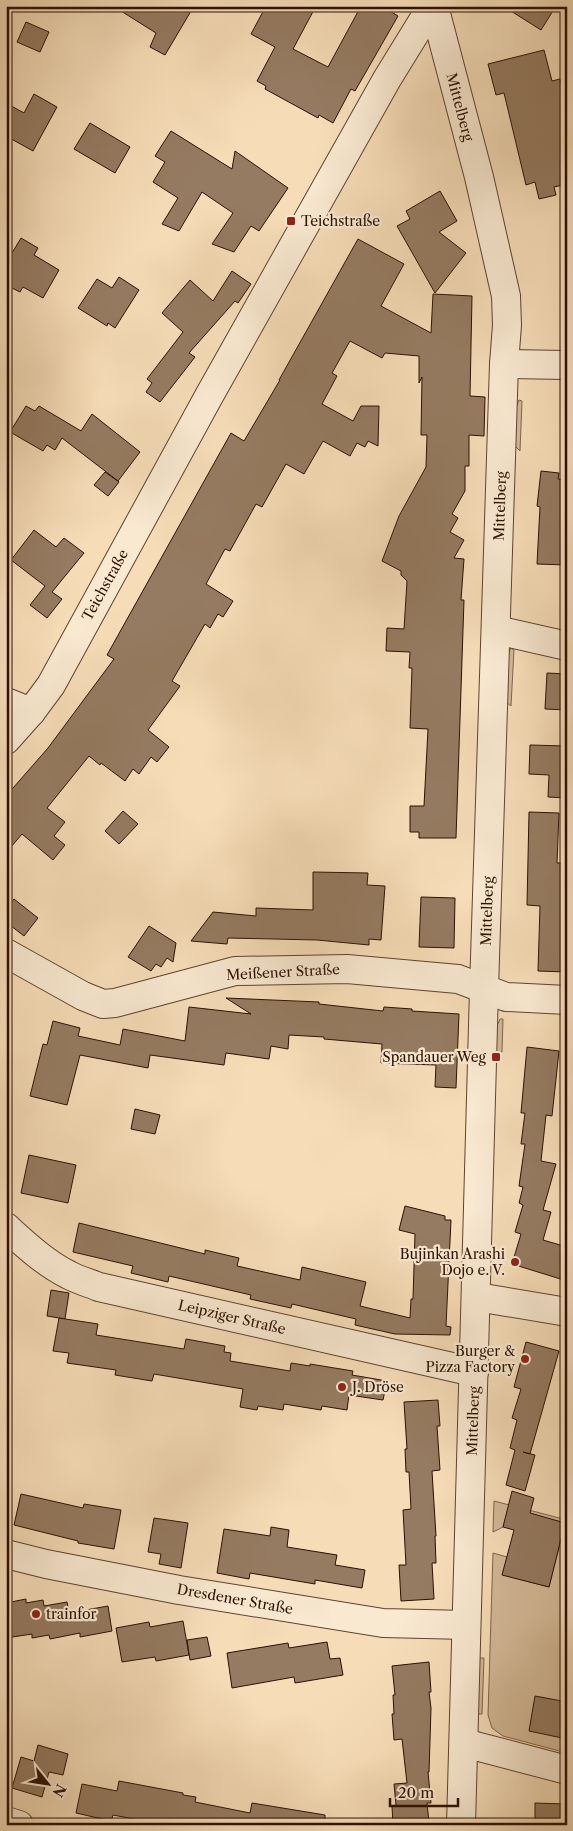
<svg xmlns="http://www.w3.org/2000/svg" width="573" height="1831" font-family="'Libre Caslon Text',serif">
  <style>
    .green { fill: #d4ba99; stroke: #80654e }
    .building { fill: #957b61; stroke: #2c1003 }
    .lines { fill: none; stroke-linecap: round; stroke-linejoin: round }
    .minor-casing { stroke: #5e4330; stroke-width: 30 }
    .minor { stroke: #f9e9d1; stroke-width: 28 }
    .poi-dot { fill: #8f2418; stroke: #f9e9d1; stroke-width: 2 }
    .labels { text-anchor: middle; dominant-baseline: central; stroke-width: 4.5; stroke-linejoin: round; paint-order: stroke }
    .street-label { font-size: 14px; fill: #2c1003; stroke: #f9e9d1 }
    .poi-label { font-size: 14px; fill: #2c1003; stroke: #f9e9d1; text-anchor: start }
  </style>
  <rect width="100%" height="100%" fill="#f6ddb8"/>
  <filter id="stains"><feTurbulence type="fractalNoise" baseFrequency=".004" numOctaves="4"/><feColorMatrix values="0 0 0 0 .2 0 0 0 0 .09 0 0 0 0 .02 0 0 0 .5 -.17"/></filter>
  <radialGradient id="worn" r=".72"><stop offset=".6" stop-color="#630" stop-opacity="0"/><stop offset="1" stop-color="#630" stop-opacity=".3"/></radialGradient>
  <g class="green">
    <path d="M519,400L522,401L520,451L513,444L515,410Z"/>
    <path d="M511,648L514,650L511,706L506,702L508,654Z"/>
    <path d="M500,1019H503L502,1052H495L496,1028Z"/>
    <path d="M494,1501L567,1520V1753L503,1736L492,1728L488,1715L493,1553L507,1557L503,1575L549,1587L565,1523L508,1509L503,1527L493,1532Z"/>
    <path d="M477,1658H484L482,1714H475Z"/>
  </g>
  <g class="building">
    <path d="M113,6H194L165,55L150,47L156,33Z"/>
    <path d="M266,6H316L293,49L328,67L361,6H382L398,16L355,91L351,89L333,123L319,115L318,118L265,89L266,86L257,81L275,47L251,34Z"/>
    <path d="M503,6H556L541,30Z"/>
    <path d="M26,22L49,32L40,52L17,42Z"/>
    <path d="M544,50L552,81L560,79L567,106V151L563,152L567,168V177L561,178L563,185L554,187L556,195L539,199L535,182L526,185L504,93L496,95L488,64Z"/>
    <path d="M34,94L57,107L33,151L6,136V103L24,113Z"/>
    <path d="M90,123L130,147L115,173L74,149Z"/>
    <path d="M171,131L232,169L235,151L288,188L259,231L251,226L234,252L212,244L233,213L202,192L179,231L162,224L178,198L153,182L165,162L155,156Z"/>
    <path d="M440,191L457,221L439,232L466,253L435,293L397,226L410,219L406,211Z"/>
    <path d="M21,238L38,248L34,255L59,270L43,298L23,287L20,292L6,285V263Z"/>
    <path d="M358,239L404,264L381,306L431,333L433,294L472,296L470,396L485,397L484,436L469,435V466H465V491L452,514L458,518L450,532L464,540L454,558L464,559L461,600H464L456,838H419V832H410V806H424L428,729L410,728L412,668H409L410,652L386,651L387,628L404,629L407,581L401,575V571L382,561L399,516L426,467L427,435H421L422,377L419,383V356L385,353L382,358L350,341L332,373L337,376L322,404L353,421L361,406H379L378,446L368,441L365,447L357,443L350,456L323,441L304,474L286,464L262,507L256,504L230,551L225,549L206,584L233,601L223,617L218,614L210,628L205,624L172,681L180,686L148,730L169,747L157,762L151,757L139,774L133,769L125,781L101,763L100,765L89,756L47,808L65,822L54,836L65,845L53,860L22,834L6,853V796L48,748L114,659L107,655L231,433L244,441L280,380H279Z"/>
    <path d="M232,271L251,284L238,303L235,301L189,353L195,357L160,402L146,392L152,383L147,379L183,332L162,313L190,280L213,301Z"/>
    <path d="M119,277L139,290L115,328L108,323L107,326L78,308L97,279L112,288Z"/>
    <path d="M26,406L35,411L39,406L81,431L92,414L140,452L118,481L62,438L55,450L47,445L43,451L10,432Z"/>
    <path d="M541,471L559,473L558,479L567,480V565L537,564L540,507L537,506Z"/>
    <path d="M105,472L119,482L108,496L94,485Z"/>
    <path d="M34,530L56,547L64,538L84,553L52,592L62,599L47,618L30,605L45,586L11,560Z"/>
    <path d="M547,673L567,674V710L545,709Z"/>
    <path d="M530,745L567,746V798L548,797L549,775L529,774Z"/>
    <path d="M123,811L138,824L119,844L105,831Z"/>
    <path d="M529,812L559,813L557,863H565L562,905H567V972L538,971L540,906L527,905Z"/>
    <path d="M313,872L368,873L367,885L385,886L381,940L369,939V945L317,940L228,938L227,944L191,941L213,912L256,916V908L313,910Z"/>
    <path d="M421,897L455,898L454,948L419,947Z"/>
    <path d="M14,899L38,918L24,936L6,922V910Z"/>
    <path d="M149,926L176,943L173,962L167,958L161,967L156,964L151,971L128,957Z"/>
    <path d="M226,998L319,1002V1004L383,1011L384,1007L412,1009V1011L459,1014L456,1088L435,1087L436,1065L381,1063L382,1044L324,1039V1037L289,1035L288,1049L271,1046L269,1059L226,1053L224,1065L150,1055L148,1068L80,1055L67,1105L30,1096L43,1044L47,1045L53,1021L80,1028L78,1036L120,1045L123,1029L185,1041L189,1007L251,1014Z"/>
    <path d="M527,1047L559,1051L552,1116L546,1115L541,1161L556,1164L543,1210L551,1212L543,1240L567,1247V1281L512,1264L521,1234L515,1232L523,1205L519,1203L523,1187L519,1186L525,1144H521L525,1113H521Z"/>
    <path d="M135,1109L160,1115L155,1134L131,1129Z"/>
    <path d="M29,1155L76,1165L68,1203L21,1193Z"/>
    <path d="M405,1206L445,1216V1220H451L446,1326L451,1327L450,1335L395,1334L355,1325L356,1319L292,1304L291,1308L250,1299L251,1295L169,1276L168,1282L131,1273L133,1266L73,1252L79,1223L205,1254V1250L239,1258L237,1266L300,1280L302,1267L366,1282L360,1306L410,1318L411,1299H413L415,1234L399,1230Z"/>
    <path d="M51,1290L69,1293L65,1319L47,1316Z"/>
    <path d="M59,1318L98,1324L96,1335L184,1349L186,1339L225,1346L224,1352L231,1353L230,1361L290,1371L291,1363L310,1366V1364L353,1371L352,1375L387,1381L383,1400L349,1395L347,1410L322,1406L321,1410L284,1404L283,1410L258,1406L257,1410L240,1407L243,1389L154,1374L152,1381L115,1375L116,1370L67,1363L69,1353L53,1351Z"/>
    <path d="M526,1342L559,1351L530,1454L523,1452L535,1455L525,1491L506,1485L515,1450L510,1448L517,1420L512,1418L521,1389L514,1387Z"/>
    <path d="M438,1400L440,1426H437L440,1470L432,1471L436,1536H435L436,1563H432L434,1599L401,1601L399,1565H406L403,1510L411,1509L409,1472H406L405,1449H407L404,1402Z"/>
    <path d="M512,1491L534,1498L530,1513L565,1523L549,1587L502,1575L514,1530L503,1527Z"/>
    <path d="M21,1494L83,1508L84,1504L121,1510L114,1549L78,1543V1541L14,1525Z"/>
    <path d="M154,1518L188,1523L181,1568L159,1564L161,1554L148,1552Z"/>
    <path d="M271,1527L289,1530L287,1547L337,1555L335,1565L365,1570L362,1588L315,1580V1584L250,1573L249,1579L217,1573L224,1529L270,1536Z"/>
    <path d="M26,1599V1603L43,1600L44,1606L67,1602L69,1613L108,1606L112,1631L80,1637V1633L50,1639L49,1635L32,1638V1634L6,1638V1603Z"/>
    <path d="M183,1621L189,1655L156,1661L155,1657L122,1662L116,1628L149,1622L150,1627Z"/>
    <path d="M207,1637L211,1656L190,1660L187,1640Z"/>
    <path d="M327,1642L330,1659L340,1658L343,1675L295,1683L294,1677L232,1688L227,1653L288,1643L289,1648Z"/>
    <path d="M429,1662L431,1692H429L431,1708L429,1772H428L431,1803H427L429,1822H426L427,1825H393L392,1806L396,1805L394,1784L407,1783L402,1739L394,1740L392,1714H394L393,1695H395L392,1666Z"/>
    <path d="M535,1696L567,1702V1739L529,1731Z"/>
    <path d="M38,1745L68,1754L63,1775L49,1772L42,1797L12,1788L21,1757L34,1761Z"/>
    <path d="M119,1781L183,1793V1795L196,1797L195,1802L250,1813L252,1803L325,1815V1825H165L113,1815L111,1821L76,1813L82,1784L117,1791Z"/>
    <path d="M535,1803L565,1804L564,1824L535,1823Z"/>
  </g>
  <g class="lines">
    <defs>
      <g id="minor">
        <path d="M434,6L479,177L506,296L507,325L504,364L484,989L461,1825"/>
        <path d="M504,364L567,365"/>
        <path d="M496,630L567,646"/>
        <path d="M6,702L31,712"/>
        <path d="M6,740L31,712L51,685L209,396L387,79L432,6"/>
        <path d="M6,953L83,996L103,1004L115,1003L235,971L347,969L458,979L506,997L567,1000"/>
        <path d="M6,1227C26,1245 45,1263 69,1275C78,1280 89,1283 99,1287L474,1372"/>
        <path d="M477,1297L567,1312"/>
        <path d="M6,1554L46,1564L179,1590L383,1623L466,1625"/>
        <path d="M464,1743L567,1770"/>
        <path d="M6,1821L19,1825"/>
      </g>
    </defs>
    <use href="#minor" class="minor-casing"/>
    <use href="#minor" class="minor"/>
  </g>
  <g class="poi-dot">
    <rect x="286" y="216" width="10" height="10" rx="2.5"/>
    <rect x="491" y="1052" width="10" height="10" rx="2.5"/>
    <circle cx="515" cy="1262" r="5"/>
    <circle cx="525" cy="1359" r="5"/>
    <circle cx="342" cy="1387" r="5"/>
    <circle cx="36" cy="1614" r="5"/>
  </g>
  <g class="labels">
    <g class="street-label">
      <text transform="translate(460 107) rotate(75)">Mittelberg</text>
      <text transform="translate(500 506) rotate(-88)">Mittelberg</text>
      <text transform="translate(105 585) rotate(-61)">Teichstraße</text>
      <text transform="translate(487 911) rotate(-88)">Mittelberg</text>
      <text transform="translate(283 972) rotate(-3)">Meißener Straße</text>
      <text transform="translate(232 1317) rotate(13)">Leipziger Straße</text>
      <text transform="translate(473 1421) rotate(-88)">Mittelberg</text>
      <text transform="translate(235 1599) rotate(10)">Dresdener Straße</text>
    </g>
    <g class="poi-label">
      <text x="301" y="221">Teichstraße</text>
      <text x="486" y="1057" text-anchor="end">Spandauer Weg</text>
      <text x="505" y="1254" text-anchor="end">Bujinkan Arashi<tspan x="505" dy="16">Dojo e. V.</tspan></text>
      <text x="515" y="1351" text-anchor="end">Burger &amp;<tspan x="515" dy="16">Pizza Factory</tspan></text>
      <text x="352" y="1387">J. Dröse</text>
      <text x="46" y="1614">trainfor</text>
    </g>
  </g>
  <rect width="573" height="1831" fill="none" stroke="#f6ddb8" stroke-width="25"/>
  <rect x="8" y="8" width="558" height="1816" fill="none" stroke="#2c1003" stroke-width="2.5"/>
  <rect x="12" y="12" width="548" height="1806" fill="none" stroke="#2c1003"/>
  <g transform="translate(48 1784) rotate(120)" stroke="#f9e9d1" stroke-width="4" paint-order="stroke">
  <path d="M0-4L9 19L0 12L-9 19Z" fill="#2c1003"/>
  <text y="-8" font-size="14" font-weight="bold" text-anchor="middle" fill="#2c1003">N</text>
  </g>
  <path d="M390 1798v8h68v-8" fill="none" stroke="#2c1003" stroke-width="2.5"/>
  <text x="398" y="1798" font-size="15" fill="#2c1003" stroke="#f9e9d1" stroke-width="4" paint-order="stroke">20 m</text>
  <rect width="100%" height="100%" filter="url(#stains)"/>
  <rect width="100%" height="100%" fill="url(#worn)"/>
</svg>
